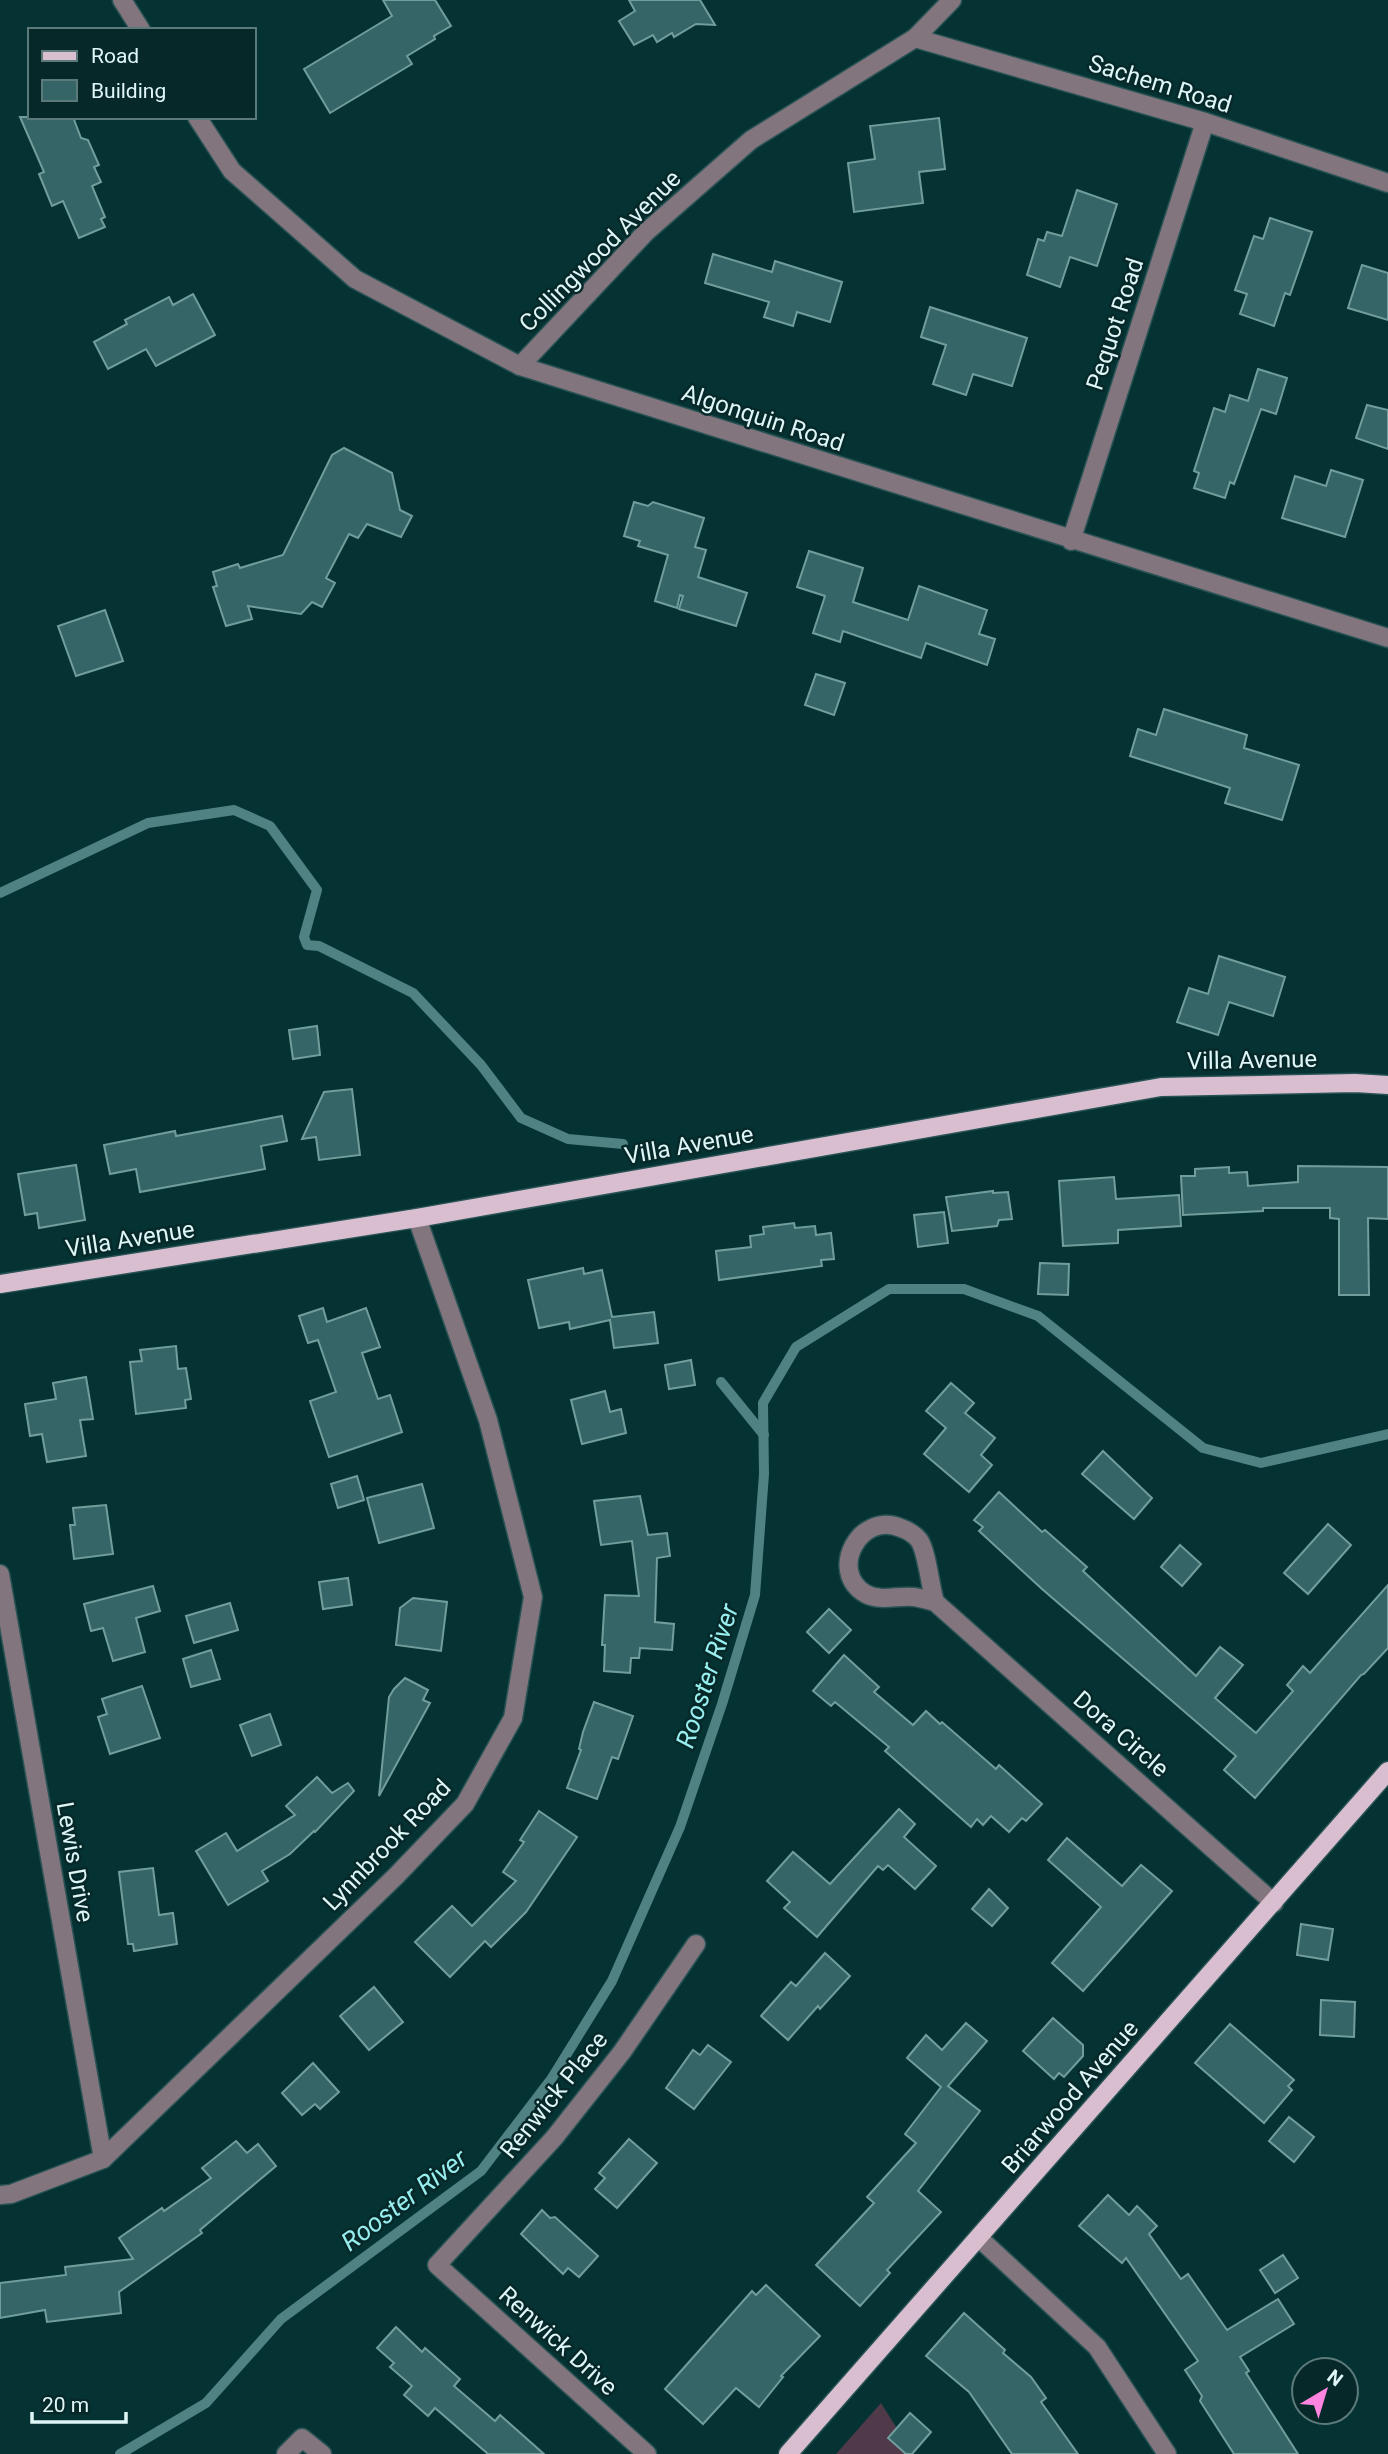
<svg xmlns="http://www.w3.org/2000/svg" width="1388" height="2454" font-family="Roboto,sans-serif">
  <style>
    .green { fill: #503949 }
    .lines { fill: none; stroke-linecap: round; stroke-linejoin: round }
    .stream { stroke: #518283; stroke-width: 10 }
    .building { fill: #356566; stroke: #729d9d; stroke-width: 2 }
    .minor-casing { stroke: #285253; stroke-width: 21 }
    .major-casing { stroke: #285253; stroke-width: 21 }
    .minor { stroke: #82757e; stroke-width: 18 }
    .major { stroke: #d9bed0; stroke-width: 18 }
    .labels { text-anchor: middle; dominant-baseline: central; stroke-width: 5; stroke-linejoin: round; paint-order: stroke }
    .street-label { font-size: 24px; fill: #dff6f6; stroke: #072829 }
    .water-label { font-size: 26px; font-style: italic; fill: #98eeef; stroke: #072829 }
  </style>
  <rect width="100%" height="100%" fill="#053334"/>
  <path class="green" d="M881,2403L913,2454H836Z"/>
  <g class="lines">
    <g class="stream">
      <path d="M0,893L148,823L234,810L270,826L317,890L304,937L307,945L319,946L413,993L481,1065L521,1118L568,1139L623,1144"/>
      <path d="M721,1382L764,1435"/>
      <path d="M120,2454L206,2403L281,2319L481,2171L552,2078L612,1981L680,1827L722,1704L755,1595L764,1474L763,1403L796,1347L889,1289H964L1038,1316L1203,1448L1261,1463L1388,1434"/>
    </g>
  </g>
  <g class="building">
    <path d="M383,0H435L451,26L434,36L435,39L407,56L412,64L330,113L304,69L392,16Z"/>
    <path d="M629,0H700L715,25L696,24L674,37L672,33L657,42L653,35L634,45L619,21L635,11Z"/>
    <path d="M20,117H73L81,138L88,140L99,165L94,167L101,182L92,186L105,217L101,219L105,227L79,238L63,201L52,206L39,174L44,172Z"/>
    <path d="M939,118L945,169L919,172L923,203L854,212L848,163L875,159L870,126Z"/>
    <path d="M1077,190L1117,204L1097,266L1070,257L1060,287L1027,275L1038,239L1044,241L1047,232L1062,236Z"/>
    <path d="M1270,218L1312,232L1290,295L1285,293L1274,326L1240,314L1247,294L1235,290L1254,236L1263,239Z"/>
    <path d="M713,254L772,272L775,261L842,282L830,322L797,312L793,326L764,317L769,302L705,283Z"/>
    <path d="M1362,265L1388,273V320L1348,308Z"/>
    <path d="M193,294L215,335L156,366L146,349L108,369L94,342L127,324L125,320L169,297L173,305Z"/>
    <path d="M930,307L1027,338L1012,386L973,374L966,395L933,384L946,345L921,337Z"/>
    <path d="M1258,369L1287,378L1276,414L1261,409L1234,484L1230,482L1225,498L1194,488L1199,473L1194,471L1214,408L1225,412L1230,395L1248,401Z"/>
    <path d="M1367,405L1388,410V449L1356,438Z"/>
    <path d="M344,448L392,473L400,510L412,516L401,537L367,524L358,538L349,534L326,578L335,583L322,607L312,602L301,614L248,606L252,619L226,626L213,587L217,586L213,572L238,564L240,568L283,555L332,455Z"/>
    <path d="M1331,470L1363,480L1345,537L1282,518L1295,476L1326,486Z"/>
    <path d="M634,502L648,506L653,502L704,518L695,547L706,550L698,577L747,593L736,626L679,609L683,596L680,595L677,608L655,601L668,555L638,546L640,541L624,536Z"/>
    <path d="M809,551L863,568L853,602L908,620L919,586L987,610L979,634L995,639L987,665L926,643L921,658L843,631L840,642L813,633L825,596L797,587Z"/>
    <path d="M105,610L123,661L76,676L58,626Z"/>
    <path d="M816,674L845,683L834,715L805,705Z"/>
    <path d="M1164,709L1247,735L1244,748L1299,765L1282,820L1225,803L1230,788L1130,756L1138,729L1156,735Z"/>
    <path d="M1219,956L1285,977L1273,1016L1229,1002L1218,1035L1177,1022L1189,988L1208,994Z"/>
    <path d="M317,1026L320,1055L293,1059L289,1030Z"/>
    <path d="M352,1089L360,1155L319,1160L316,1137L302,1139L324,1092Z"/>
    <path d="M282,1116L287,1141L261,1146L265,1169L140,1192L136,1169L110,1174L104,1145L175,1131L176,1136Z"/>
    <path d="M76,1165L85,1220L39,1228L37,1213L25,1215L18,1174Z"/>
    <path d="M1298,1166L1388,1167V1219L1368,1218L1369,1295H1339V1219L1330,1218V1208H1263V1211L1183,1215L1181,1176H1195V1169L1229,1167V1173L1247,1172L1248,1186L1298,1182Z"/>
    <path d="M1114,1177L1116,1199L1179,1195L1181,1226L1118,1230V1243L1063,1246L1059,1181Z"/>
    <path d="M993,1191V1193L1008,1192L1012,1219L999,1220L997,1226L952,1231L946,1197Z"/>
    <path d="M944,1212L948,1243L918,1247L914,1215Z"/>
    <path d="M794,1223L795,1228L815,1226L816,1235L831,1233L834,1259L821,1260L822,1266L719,1280L716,1251L751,1247L750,1236L764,1234L763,1227Z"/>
    <path d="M1040,1263L1069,1264L1068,1295L1038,1294Z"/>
    <path d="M583,1268L584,1274L602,1270L612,1317L654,1312L658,1343L614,1348L610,1320L570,1329L569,1322L539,1328L528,1280Z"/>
    <path d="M323,1308L327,1322L366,1308L380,1347L362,1353L378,1399L390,1395L402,1432L329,1457L310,1401L336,1392L318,1340L308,1343L299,1316Z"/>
    <path d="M176,1346L178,1369L186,1368L191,1399L185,1400L186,1408L136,1414L130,1362L142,1361L140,1350Z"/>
    <path d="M691,1360L695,1385L669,1389L665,1365Z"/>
    <path d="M86,1377L93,1419L80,1420L86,1456L47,1462L42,1434L30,1436L25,1404L56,1399L53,1383Z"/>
    <path d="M951,1383L974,1403L965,1413L995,1438L981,1455L992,1465L969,1492L924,1454L946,1428L926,1411Z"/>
    <path d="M605,1391L610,1412L621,1409L626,1433L582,1444L571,1400Z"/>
    <path d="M1103,1451L1152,1498L1134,1519L1082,1474Z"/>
    <path d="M357,1476L364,1500L338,1508L331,1484Z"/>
    <path d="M422,1484L434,1528L379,1543L367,1498Z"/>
    <path d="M999,1492L1042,1532L1045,1530L1087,1567L1083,1571L1196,1676L1220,1647L1243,1665L1215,1698L1256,1733L1293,1691L1287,1685L1303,1666L1310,1673L1388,1585V1648L1364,1674L1361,1675L1255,1798L1224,1770L1236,1756L1042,1589L979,1531L983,1527L974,1520Z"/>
    <path d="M640,1496L648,1535L667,1533L670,1556L657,1558L655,1622L674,1624L672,1650L640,1648L639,1658H631L630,1673L604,1671L605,1645H602L605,1595L639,1596L632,1541L601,1545L594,1501Z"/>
    <path d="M106,1505L113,1554L74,1559L70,1525H75L73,1508Z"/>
    <path d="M1328,1524L1351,1545L1308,1594L1284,1573Z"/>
    <path d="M1180,1545L1201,1564L1182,1586L1161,1567Z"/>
    <path d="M348,1578L352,1605L323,1609L319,1582Z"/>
    <path d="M153,1586L160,1611L136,1618L145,1652L113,1661L103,1628L91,1631L84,1604Z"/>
    <path d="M413,1598L447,1602L441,1651L396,1645L400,1608Z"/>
    <path d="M230,1603L238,1630L194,1643L186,1616Z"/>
    <path d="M829,1609L851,1630L829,1653L807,1632Z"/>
    <path d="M211,1650L220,1679L191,1687L183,1659Z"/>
    <path d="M844,1655L879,1687L874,1692L913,1725L926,1711L940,1724L942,1722L996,1769L999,1765L1042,1804L1026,1821L1022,1818L1009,1832L991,1816L983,1825L977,1819L971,1827L885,1751L889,1747L835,1702L831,1706L813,1691Z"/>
    <path d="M405,1678L428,1690L423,1700L430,1703L379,1796L389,1697L394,1689Z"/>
    <path d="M142,1686L160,1738L110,1754L98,1717L107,1714L102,1699Z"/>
    <path d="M594,1702L633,1716L618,1759L612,1757L597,1799L567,1788L581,1750L579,1749L583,1732Z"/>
    <path d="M270,1714L281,1745L252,1756L240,1725Z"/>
    <path d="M317,1777L332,1793L348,1783L354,1791L315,1832L314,1831L290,1854L262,1871L268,1881L228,1905L196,1851L226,1833L237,1851L295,1815L286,1806Z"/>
    <path d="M899,1809L915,1824L904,1837L936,1866L915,1889L888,1865L883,1870L878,1866L817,1937L784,1908L790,1902L767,1881L793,1852L830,1884Z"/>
    <path d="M539,1811L577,1837L526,1912L491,1947L485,1941L450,1977L415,1942L452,1906L472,1926L516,1881L503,1872L524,1842L520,1840Z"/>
    <path d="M1067,1838L1122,1886L1141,1865L1172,1891L1083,1991L1052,1963L1101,1907L1048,1860Z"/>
    <path d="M153,1868L159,1915L173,1913L177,1944L134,1951L133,1944H128L119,1872Z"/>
    <path d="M989,1889L1008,1908L992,1926L972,1909Z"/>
    <path d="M1301,1924L1333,1929L1328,1960L1297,1955Z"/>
    <path d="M825,1953L850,1976L820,2009L818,2006L788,2040L761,2016L791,1982L796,1986Z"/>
    <path d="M374,1987L403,2022L369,2050L340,2016Z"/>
    <path d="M1321,2000L1355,2002L1354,2037L1320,2035Z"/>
    <path d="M1053,2018L1083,2045V2056L1064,2077L1059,2073L1054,2079L1023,2051Z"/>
    <path d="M966,2023L987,2041L948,2086L980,2111L918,2191L941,2212L887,2270L890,2273L860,2306L816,2265L874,2203L867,2197L916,2143L905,2134L941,2087L907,2058L926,2035L942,2050Z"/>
    <path d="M1230,2024L1294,2080L1288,2086L1292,2090L1264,2123L1195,2063Z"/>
    <path d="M708,2045L731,2062L694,2109L666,2088L693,2050L700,2055Z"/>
    <path d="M313,2063L339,2092L320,2109L315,2104L302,2115L282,2093Z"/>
    <path d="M1289,2117L1314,2137L1294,2162L1269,2141Z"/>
    <path d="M629,2139L657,2163L617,2208L595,2189L605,2178L599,2173Z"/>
    <path d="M236,2141L247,2153L258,2144L276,2166L200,2230L202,2233L119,2292L121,2313L47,2322L45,2310L0,2318V2283L66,2275L65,2267L133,2259L119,2238L162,2208L164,2211L211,2178L202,2168Z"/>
    <path d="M1108,2195L1129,2215L1137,2206L1157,2226L1149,2234L1181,2279L1188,2274L1227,2330L1278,2299L1294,2324L1240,2357L1249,2371L1246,2373L1298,2454H1234L1200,2401L1202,2396L1185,2370L1198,2361L1126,2258L1122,2263L1079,2226Z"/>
    <path d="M542,2210L550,2218L555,2217L598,2256L579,2277L568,2268L563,2274L521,2234Z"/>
    <path d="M1283,2255L1298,2278L1275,2293L1260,2270Z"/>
    <path d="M766,2285L820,2336L781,2376L783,2377L759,2407L736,2388L703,2424L665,2389L752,2291L756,2295Z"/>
    <path d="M964,2313L1005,2350L1003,2353L1031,2377L1046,2398L1041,2402L1078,2454H1012L969,2392L926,2356Z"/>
    <path d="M396,2327L422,2352L425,2348L460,2379L454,2386L495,2421L500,2415L544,2454H488L435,2408L428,2416L404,2395L412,2386L390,2367L394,2363L377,2348Z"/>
    <path d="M910,2413L931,2432L912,2454H906L888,2438Z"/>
  </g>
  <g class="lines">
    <defs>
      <g id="minor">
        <path d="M122,0L141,30"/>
        <path d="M915,38L1205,122L1388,183"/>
        <path d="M197,117L232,171L355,279L520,366L1388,638"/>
        <path d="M520,366L646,232L751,140L915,38L952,0"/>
        <path d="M1071,541L1205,122"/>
        <path d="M0,1574L103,2159"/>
        <path d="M935,1602C930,1586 927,1551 919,1540C915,1535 907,1530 901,1528C860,1510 827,1572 866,1594C881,1602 898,1595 914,1597C921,1598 928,1600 935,1602L1274,1903"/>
        <path d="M0,2195L11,2194L103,2159L396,1876L465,1804L513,1718L533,1597L488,1420L417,1218"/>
        <path d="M979,2238L1097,2347L1167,2454"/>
        <path d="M286,2454L302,2438L322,2454"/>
        <path d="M647,2454L437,2265L554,2138L622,2052L696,1944"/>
      </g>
      <g id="major">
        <path d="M0,1284L417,1218L1161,1087L1355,1083L1388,1085"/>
        <path d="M788,2454L1388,1771"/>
      </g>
    </defs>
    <use href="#minor" class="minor-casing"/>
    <use href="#major" class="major-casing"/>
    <use href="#minor" class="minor"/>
    <use href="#major" class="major"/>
  </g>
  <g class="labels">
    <g class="street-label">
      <text transform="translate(1160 84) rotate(17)">Sachem Road</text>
      <text transform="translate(600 251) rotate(-45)">Collingwood Avenue</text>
      <text transform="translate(1115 324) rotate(-72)">Pequot Road</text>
      <text transform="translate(763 418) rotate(18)">Algonquin Road</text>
      <text transform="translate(1252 1060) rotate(-1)">Villa Avenue</text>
      <text transform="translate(689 1145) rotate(-10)">Villa Avenue</text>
      <text transform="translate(130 1239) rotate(-9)">Villa Avenue</text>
      <text transform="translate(1121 1734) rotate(41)">Dora Circle</text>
      <text transform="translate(387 1845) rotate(-46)">Lynnbrook Road</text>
      <text transform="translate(75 1862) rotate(80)">Lewis Drive</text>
      <text transform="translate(554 2095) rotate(-51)">Renwick Place</text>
      <text transform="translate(1070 2097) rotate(-49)">Briarwood Avenue</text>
      <text transform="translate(558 2341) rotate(42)">Renwick Drive</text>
    </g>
    <g class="water-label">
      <text transform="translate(707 1676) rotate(-72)">Rooster River</text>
      <text transform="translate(404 2200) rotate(-37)">Rooster River</text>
    </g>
  </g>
  <rect x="28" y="28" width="228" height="91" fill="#072829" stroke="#5d7a7b" stroke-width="2"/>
  <rect x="42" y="51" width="35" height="10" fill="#d9bed0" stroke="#5d7a7b" stroke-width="2"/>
  <text x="91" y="63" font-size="21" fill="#dff6f6">Road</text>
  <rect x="42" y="80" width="35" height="21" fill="#356566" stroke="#5d7a7b" stroke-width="2"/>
  <text x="91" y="98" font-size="21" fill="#dff6f6">Building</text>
  <g transform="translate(1325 2391) rotate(38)"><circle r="33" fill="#072829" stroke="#5d7a7b" stroke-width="2"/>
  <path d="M0-5L12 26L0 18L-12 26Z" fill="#fe85df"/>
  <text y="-10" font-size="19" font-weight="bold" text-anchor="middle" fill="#dff6f6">N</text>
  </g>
  <path d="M32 2412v10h94v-10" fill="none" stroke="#dff6f6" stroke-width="3.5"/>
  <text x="42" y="2412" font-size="21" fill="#dff6f6" stroke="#072829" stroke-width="5" paint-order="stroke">20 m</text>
</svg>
